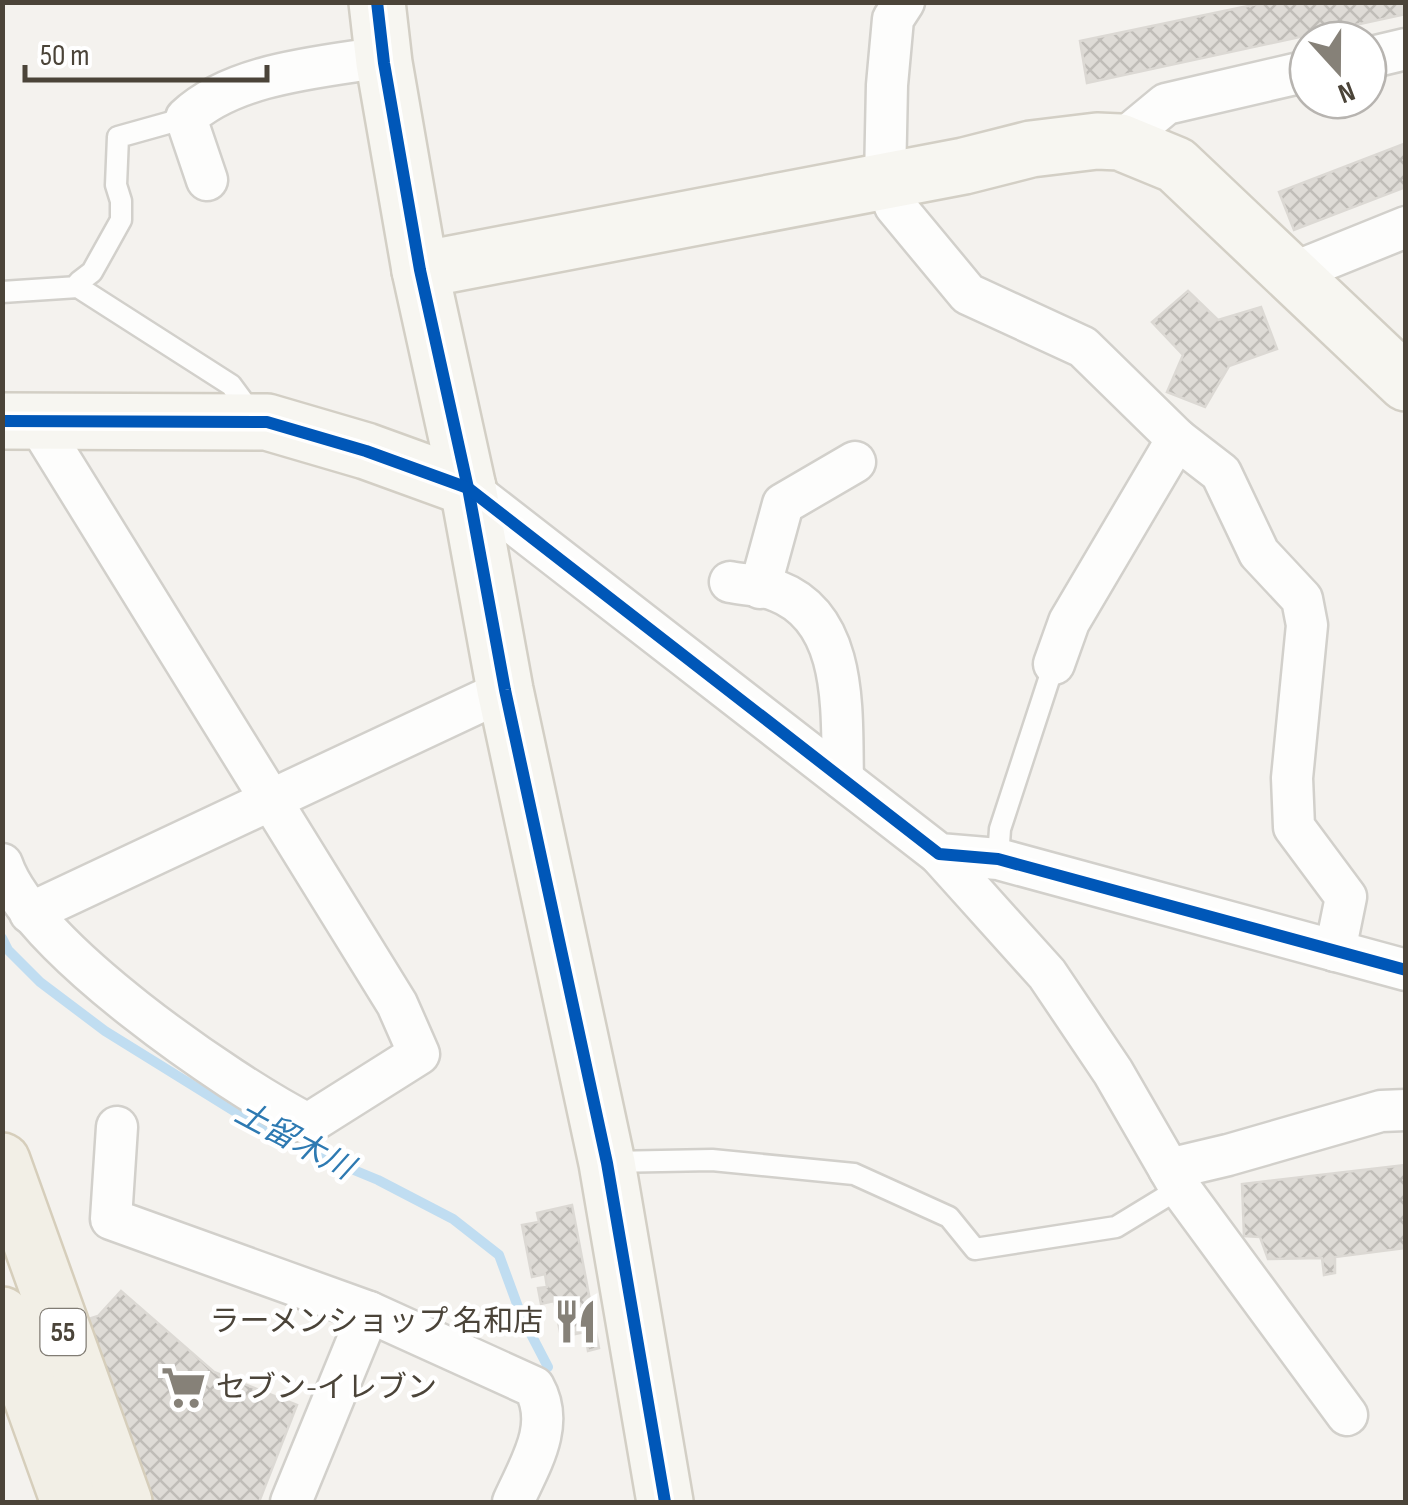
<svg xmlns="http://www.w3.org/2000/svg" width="1408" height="1505" font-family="'Sofia Sans Condensed','Noto Sans JP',sans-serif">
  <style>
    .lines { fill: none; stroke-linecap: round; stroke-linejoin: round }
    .stream { stroke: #c0ddf1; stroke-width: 10 }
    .building { fill: url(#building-cross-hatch); stroke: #dcd9d4; stroke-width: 2.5 }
    .lane-casing { stroke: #d2d0cb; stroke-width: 25 }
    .street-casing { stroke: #d2d0cb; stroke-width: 45 }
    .secondary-casing { stroke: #d3cfc5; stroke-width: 60 }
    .primary-casing { stroke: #d6cebb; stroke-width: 60 }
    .lane { stroke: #fdfdfc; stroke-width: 20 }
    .street { stroke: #fdfdfc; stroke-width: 40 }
    .secondary { stroke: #f7f6f1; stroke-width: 55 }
    .primary { stroke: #f2efe6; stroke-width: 55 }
    .cycleway-casing { stroke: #fff; stroke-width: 19 }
    .cycleway { stroke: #0057b8; stroke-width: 12 }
    .labels { text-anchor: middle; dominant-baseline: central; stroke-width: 9; stroke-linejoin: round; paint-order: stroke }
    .shield { fill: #fff; stroke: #817c74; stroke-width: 2.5 }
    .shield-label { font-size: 28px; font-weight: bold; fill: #4b4439 }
    .poi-label { font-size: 30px; fill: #4b4439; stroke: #fff; text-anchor: end }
    .water-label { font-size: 32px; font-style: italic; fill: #2e7ab2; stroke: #fff }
  </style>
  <defs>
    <pattern id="building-cross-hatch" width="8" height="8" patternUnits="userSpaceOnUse" patternTransform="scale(2.5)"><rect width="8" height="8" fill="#dedbd6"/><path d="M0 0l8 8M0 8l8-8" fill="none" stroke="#c0bdb8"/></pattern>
  </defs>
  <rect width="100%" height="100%" fill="#f4f2ee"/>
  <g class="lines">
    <path class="stream" d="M2,938L8,950L40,982L105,1031L279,1139L378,1180L453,1219L499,1255L521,1315L548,1367"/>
  </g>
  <g class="building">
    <path d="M1267,2H1406V14L1087,83L1080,41Z"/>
    <path d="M1406,143V187L1294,230L1279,192Z"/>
    <path d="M1188,291L1218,320L1261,307L1277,349L1229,366L1205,407L1167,392L1183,355L1152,322Z"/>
    <path d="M1406,1165V1248L1335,1257V1273L1324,1275L1322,1258L1268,1259L1260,1237L1244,1236L1242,1184Z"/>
    <path d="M572,1205L599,1348L588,1351L585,1332L561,1337L554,1301L541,1304L538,1288L547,1287L545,1274L532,1277L522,1225L539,1222L537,1213Z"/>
    <path d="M121,1291L214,1372L297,1405L259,1502H150L85,1320L98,1316Z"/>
  </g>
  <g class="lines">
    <defs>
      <g id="lane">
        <path d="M78,287L79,282L92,272L121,220V201L116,185L118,137L186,118"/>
        <path d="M2,292L78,287L231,385L254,416"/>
        <path d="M998,859L1000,829L1054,664"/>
        <path d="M610,1162L712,1160L854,1174L949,1217L975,1249L1116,1227L1180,1188"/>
      </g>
      <g id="street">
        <path d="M904,2L893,19L887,85L885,180L895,206L968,294L1083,347L1177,439L1221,473L1259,553L1302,599L1307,625L1292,778L1294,827L1346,897L1335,951"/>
        <path d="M1368,58L1406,49"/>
        <path d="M1120,142L1166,104L1308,71"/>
        <path d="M207,180L186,118C234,73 322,67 383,57"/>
        <path d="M1297,280L1307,267L1406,227"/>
        <path d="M468,488L939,854L998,859L1406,970"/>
        <path d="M730,582C745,585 763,585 777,591C850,619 841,715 843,779"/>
        <path d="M760,588L783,504L855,462"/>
        <path d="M1054,664L1069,622L1177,439"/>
        <path d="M939,854L1047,974L1113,1072L1180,1188L1347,1415"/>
        <path d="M2,864C30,947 229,1084 308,1124L419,1054L397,1004L37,422"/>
        <path d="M30,913L505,690"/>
        <path d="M117,1127L111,1219L369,1312L534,1387C556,1426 529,1466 513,1502"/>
        <path d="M1169,1169L1228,1155L1381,1111L1406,1110"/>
        <path d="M291,1502L369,1312"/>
      </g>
      <g id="secondary">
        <path d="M377,2L384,63L420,270L468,488L505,690L607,1163L665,1502"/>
        <path d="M420,270L964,166L1031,149L1097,141L1120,142L1176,165L1406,383"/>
        <path d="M2,421L267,422L366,451L468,488"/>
      </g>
      <g id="primary">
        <path d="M2,1161L124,1502"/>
        <path d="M2,1315L69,1502"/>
      </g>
    </defs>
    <use href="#lane" class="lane-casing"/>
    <use href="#street" class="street-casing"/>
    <use href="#secondary" class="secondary-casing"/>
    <use href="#primary" class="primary-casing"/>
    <use href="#lane" class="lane"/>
    <use href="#street" class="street"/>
    <use href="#secondary" class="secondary"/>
    <use href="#primary" class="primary"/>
    <defs>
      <g id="cycleway">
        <path d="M377,2L384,63L420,270L468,488L505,690L607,1163L665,1502"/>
        <path d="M2,421L267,422L366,451L468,488L939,854L998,859L1406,970"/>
      </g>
    </defs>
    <use href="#cycleway" class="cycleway-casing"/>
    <use href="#cycleway" class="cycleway"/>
  </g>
  <defs>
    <symbol id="restaurant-bare" viewBox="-9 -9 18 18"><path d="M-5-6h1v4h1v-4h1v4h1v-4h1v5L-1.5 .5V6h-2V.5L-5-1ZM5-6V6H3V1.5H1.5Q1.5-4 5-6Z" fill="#868178" stroke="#fff" stroke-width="2.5" paint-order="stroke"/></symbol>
    <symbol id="supermarket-bare" viewBox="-9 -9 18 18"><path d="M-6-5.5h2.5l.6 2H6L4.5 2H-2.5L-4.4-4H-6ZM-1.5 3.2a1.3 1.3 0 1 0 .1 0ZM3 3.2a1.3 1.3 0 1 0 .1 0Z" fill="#868178" stroke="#fff" stroke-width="2.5" paint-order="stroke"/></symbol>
  </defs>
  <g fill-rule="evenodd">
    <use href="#restaurant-bare" x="544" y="1290" width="63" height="63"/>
    <use href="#supermarket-bare" x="152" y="1356" width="63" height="63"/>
  </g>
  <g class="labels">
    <rect class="shield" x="40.5" y="1309" width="45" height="46" rx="8"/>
    <g class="shield-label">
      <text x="63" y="1332">55</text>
    </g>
    <g class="poi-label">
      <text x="543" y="1322">ラーメンショップ 名和店</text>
      <text x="216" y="1388" text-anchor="start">セブン-イレブン</text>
    </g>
    <g class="water-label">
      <text transform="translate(294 1141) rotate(28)">土留木川</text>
    </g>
  </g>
  <rect width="1408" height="1505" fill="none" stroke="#4b4439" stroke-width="10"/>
  <g transform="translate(1338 70) rotate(159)"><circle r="48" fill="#ffffff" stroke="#b7b4b0" stroke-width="2.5"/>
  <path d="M0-8L18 38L0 25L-18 38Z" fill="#868178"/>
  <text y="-15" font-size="28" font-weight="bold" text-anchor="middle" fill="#4b4439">N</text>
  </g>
  <path d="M25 65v15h242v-15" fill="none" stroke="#4b4439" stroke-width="5"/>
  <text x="40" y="65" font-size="30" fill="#4b4439" stroke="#ffffff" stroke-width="8" paint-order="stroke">50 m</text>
</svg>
